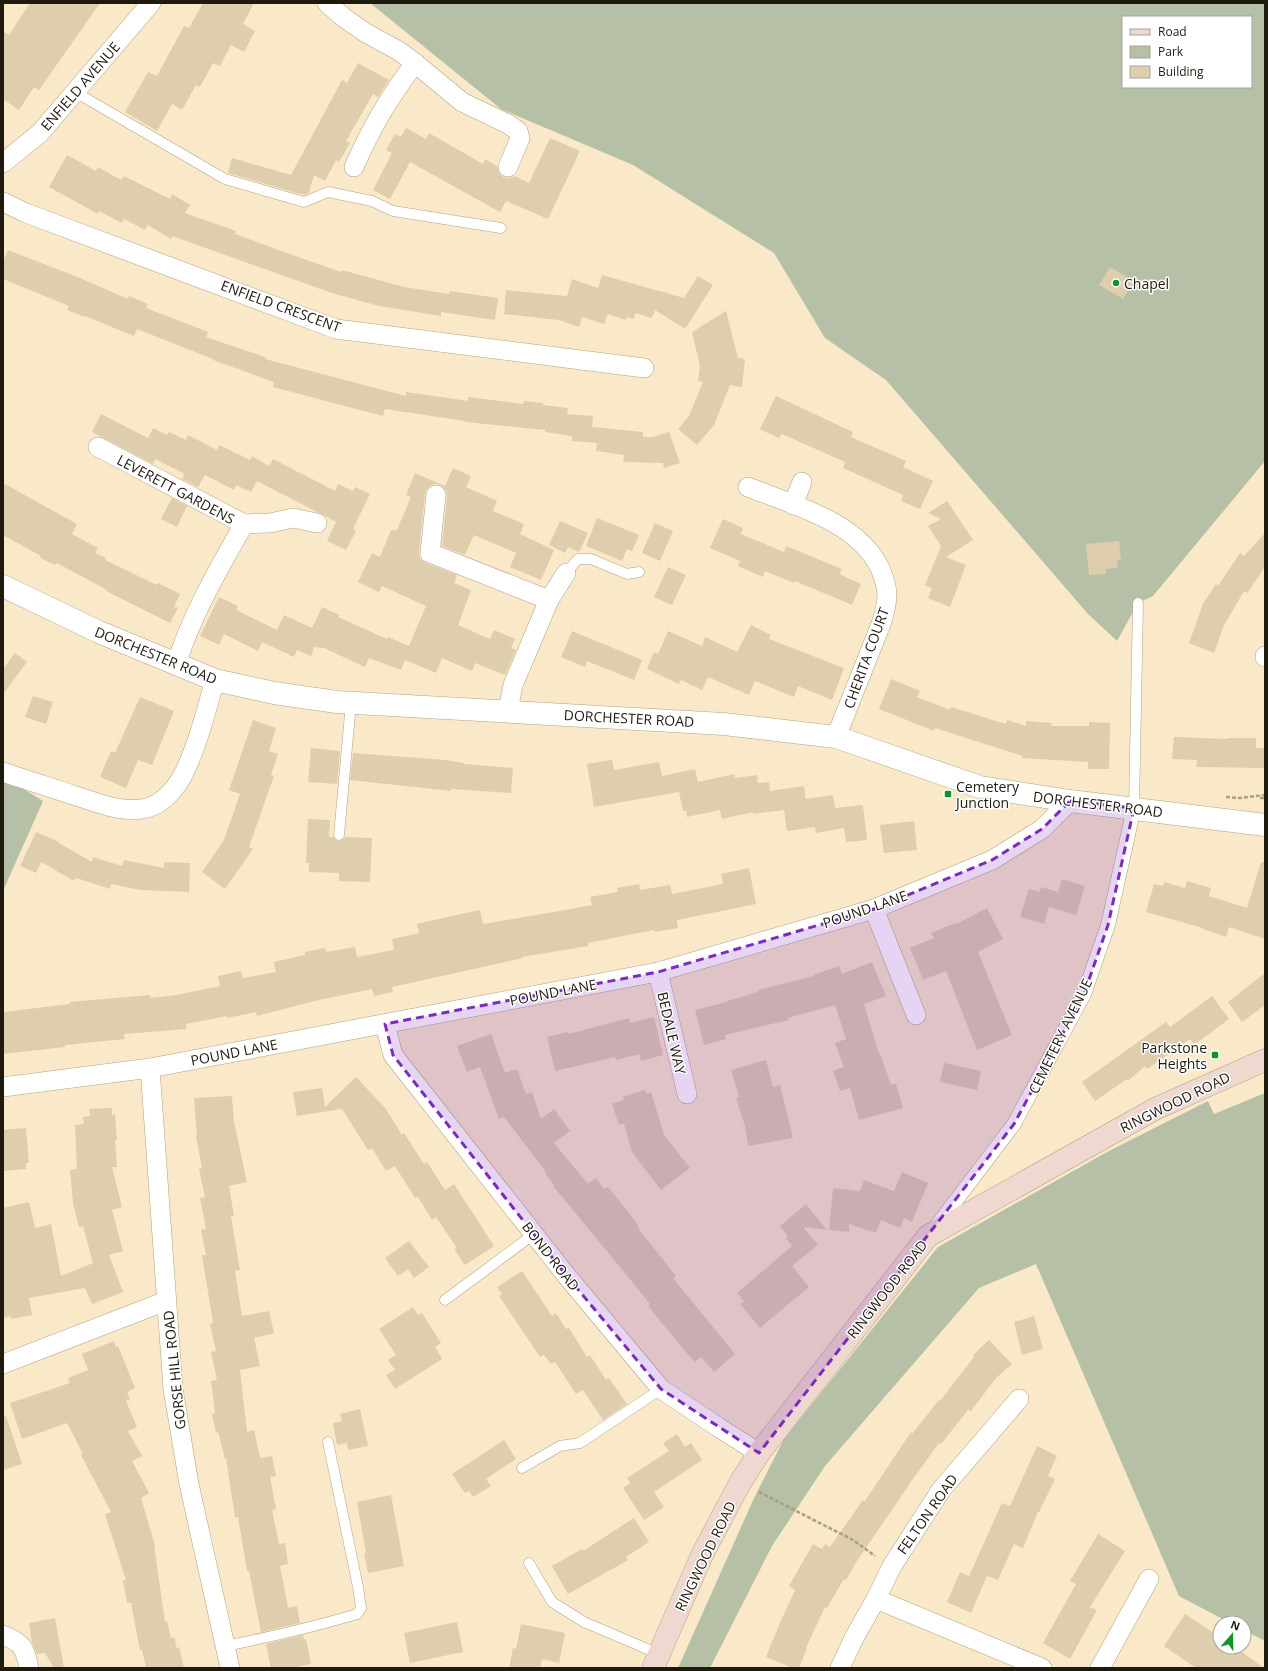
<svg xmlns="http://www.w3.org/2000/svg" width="1268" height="1671" font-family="'Open Sans',sans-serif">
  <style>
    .green { fill: #b6c0a6; fill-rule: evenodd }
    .building { fill: #deceae }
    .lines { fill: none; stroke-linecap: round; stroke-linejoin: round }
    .service-casing { stroke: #b1a283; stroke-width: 11 }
    .pedestrian-casing { stroke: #b1a283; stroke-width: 15 }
    .minor-casing { stroke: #b1a283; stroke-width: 20 }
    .tertiary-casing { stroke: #b1a283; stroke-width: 23 }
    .secondary-casing { stroke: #b1a283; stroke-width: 23 }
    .path { stroke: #aa9e85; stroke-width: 2.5; stroke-dasharray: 4 2; stroke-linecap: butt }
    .service { stroke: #fff; stroke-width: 10 }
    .pedestrian { stroke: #fff; stroke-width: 14 }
    .minor { stroke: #fff; stroke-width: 19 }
    .tertiary { stroke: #fff; stroke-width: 22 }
    .secondary { stroke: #eed8cf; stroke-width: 22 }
    .marked { fill: #7b2cbf; fill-opacity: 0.2; stroke: #7b2cbf; stroke-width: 3; stroke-dasharray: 8 5; stroke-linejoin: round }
    .poi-dot { fill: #109426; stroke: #fff; stroke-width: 1.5 }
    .labels { text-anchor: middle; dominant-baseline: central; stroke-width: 3; stroke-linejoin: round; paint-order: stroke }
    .street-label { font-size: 14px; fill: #1f1a0e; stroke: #fff }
    .poi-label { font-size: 14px; fill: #1f1a0e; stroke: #fff; text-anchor: start }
  </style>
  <rect width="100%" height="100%" fill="#f9e9c8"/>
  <g class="green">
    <path d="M370,3H1265V461L1153,596L1138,603L1117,641L1088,614L886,380L825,338L774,253L633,165L501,109ZM1123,17H1251V87H1123Z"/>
    <path d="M3,781L17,785L43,801L3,891Z"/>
    <path d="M1265,1093V1641L1244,1630V1623H1230L1179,1596L1036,1264L979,1288L825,1466L772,1546L710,1668H678L755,1496L784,1439L938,1247L1107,1152L1208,1101L1214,1114Z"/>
  </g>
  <g class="building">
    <path d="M30,3H100L39,90L34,87L19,110L3,99V31L9,35Z"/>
    <path d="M203,3H254L243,24L255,31L244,52L231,45L220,66L213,63L200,87L196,85L182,110L172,104L157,131L125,112L148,72L157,76L184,26L189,28Z"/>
    <path d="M358,63L389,80L378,97L373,94L346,141L350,143L339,162L336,160L325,181L314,175L309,193L304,195L228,173L232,158L291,175L342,80L347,83Z"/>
    <path d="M406,128L426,139L429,133L483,164L485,159L497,166L499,173L503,177L509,178L515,176L529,183L550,138L580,151L548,219L506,201L500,212L410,162L390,199L373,190L392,153L386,150L395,134L401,137Z"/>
    <path d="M67,155L96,171L98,167L121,180L124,176L170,199L172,194L190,205L185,213L236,231L235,234L284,252L341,272L342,270L404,287L449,294L450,291L498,298L495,320L441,312V316L379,306L332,293L172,236L171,239L148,225L145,230L124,219L122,223L99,211L98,214L49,187Z"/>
    <path d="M8,250L80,278L128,299L129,296L148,304L146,308L208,332L206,337L265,357V359L406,396V392L468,401V397L523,404L524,401L543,403V405L568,408L567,414L593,416L592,427L643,432V437H653L669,432L680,463L664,468L663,463L623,462L624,455L596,451L597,443L572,441V436L545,432V430L465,422V421L385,409L383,416L273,387L274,382L213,360V359L137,329L134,336L85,316V317L67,310L69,306L3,279V262Z"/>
    <path d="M1110,267L1134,281L1123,299L1099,285Z"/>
    <path d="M602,275L684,298L698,276L713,285L685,329L655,310L652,318L635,313L634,319L627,317L626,320L608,314L604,324L582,317L579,327L559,320L504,314L506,290L567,296L572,279L598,288Z"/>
    <path d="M726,311L738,358L745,359L742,387L730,385L714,425L697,445L678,429L689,416L703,382L698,381L700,366L692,332Z"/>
    <path d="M776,396L853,432L851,437L906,461L903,467L933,481L920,509L901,501L903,495L843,468L845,462L782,434L779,438L760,429Z"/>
    <path d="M101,414L148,438L153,428L167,435L169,432L186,440L188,435L217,450L219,445L250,460L252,456L269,466L273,459L335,491L338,484L353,491L355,487L370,494L353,529L356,531L346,550L327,541L336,522L324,515L315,511L257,481L251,492L236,485L234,490L205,475L198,487L182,479L185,474L155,459L153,464L92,432Z"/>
    <path d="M453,468L471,476L466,487L497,501L493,511L524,524L520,534L554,550L541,580L510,567L516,553L474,535L465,555L442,546L447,496L446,491L442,486L437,484L431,485L427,489L425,494L419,552L420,558L426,563L457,575L454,583L471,590L458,625L490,639L494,630L515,639L511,648L516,650L505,675L475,663L472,671L442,658L436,673L405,660L401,670L369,658L365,667L324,648L314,647L311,656L297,650L294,657L262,642L258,651L224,634L219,645L200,636L219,597L238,606L236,610L277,630L284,615L312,628L322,607L339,615L338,617L387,639L388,637L409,646L426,606L382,586L379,592L358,582L372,553L380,557L391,530H397L411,497L406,495L415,473L445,486Z"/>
    <path d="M3,483L77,524L72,534L98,548L95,553L106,558L105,560L157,585L158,583L180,594L174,607L178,608L170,623L106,591L107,590L57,563L55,565L40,558L41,556L3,535Z"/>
    <path d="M172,498L187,506L177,527L161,519Z"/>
    <path d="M947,501L973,540L946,557L966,565L950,607L928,598L932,588L925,585L941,546L928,526L941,519L928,513Z"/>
    <path d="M597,518L639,535L632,551L627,549L622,561L586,546Z"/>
    <path d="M723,519L743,528L741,534L784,552L786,546L842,569L839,574L861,584L852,605L795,581L794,583L765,571L763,577L738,566L740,561L710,548Z"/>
    <path d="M560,521L588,533L579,552L568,547L565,553L549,545Z"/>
    <path d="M655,523L673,531L660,561L642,553Z"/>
    <path d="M1265,533V567L1247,593L1244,591L1233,610L1224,625L1214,653L1189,643L1203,604L1216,584L1218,586L1240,553L1244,556Z"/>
    <path d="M1119,541L1121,560H1117L1118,568L1106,569V574L1089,575L1086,544Z"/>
    <path d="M668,567L686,575L672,605L654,597Z"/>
    <path d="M751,625L771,635L769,639L844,668L832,700L798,686L794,697L755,681L749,695L708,677L702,690L681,680L679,684L647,669L654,652L658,654L668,631L702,646L705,637L737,652Z"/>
    <path d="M572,631L642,660L634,680L587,661L585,667L561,657Z"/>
    <path d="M15,653L27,662L3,694V669Z"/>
    <path d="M891,679L920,691L917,697L950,710L951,707L1006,724L1007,720L1026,726V721L1052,723L1051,726H1089V722L1110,723L1109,769H1088V762L1022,758L1023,756L935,728L934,731L879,709Z"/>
    <path d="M33,696L53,702L46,724L25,717Z"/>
    <path d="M140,697L174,711L152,765L138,760L126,788L100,777L111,751L115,753Z"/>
    <path d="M253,720L276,728L269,751L278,754L271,775L274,776L249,847L253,849L225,889L202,872L224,840L240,794L229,790Z"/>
    <path d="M1174,737L1227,739L1228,738H1256V748H1265V768L1196,767L1197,760L1172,759Z"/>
    <path d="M311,748L340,751L337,784L308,782Z"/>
    <path d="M353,753L445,760L464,763V764L513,768L511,793L451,789V791L350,780Z"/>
    <path d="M612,760L614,770L659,762L662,776L695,769L698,782L734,774L735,778L757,775L758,783L769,782L770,791L804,786L806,799L833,795L835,808L863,805L867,840L846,842L844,828L816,833L815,827L787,831L784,810L753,814V812L722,819L720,810L687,817L686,811H683L679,792L594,807L587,764Z"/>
    <path d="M308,819L330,820L329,837H333L338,841H342L345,837L372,838L370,882L339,881V873L309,872V863H306Z"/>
    <path d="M914,821L917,850L884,853L880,825Z"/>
    <path d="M36,832L59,842V843L92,862L93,857L122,866L124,860L164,868V862L190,863L189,892L140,890L111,884L110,889L76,878L74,881L41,862L36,873L20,866Z"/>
    <path d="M1261,862H1265V939L1229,927L1226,937L1203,929V928L1146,912L1154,884L1163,886L1164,882L1185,888L1187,881L1211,888L1209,896L1247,908Z"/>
    <path d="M749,868L756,904L677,920L678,928L655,932L654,930L588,943V946L522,957L523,958L392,987L393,992L374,996L372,989L310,1002L257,1016L256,1012L227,1018V1016L186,1024V1029L124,1034L125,1039L65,1045V1047L3,1054V1012L70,1004V1002L150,995V998L177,995L220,986L218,976L241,971L243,978L276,972L274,962L305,955V952L325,948L326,952L355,947L357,957L394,950L392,939L419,933L417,924L447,917L480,910L483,924L565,910L592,905L590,897L618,892L617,888L639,884L640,890L670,885L672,894L723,884L721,874Z"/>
    <path d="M1062,879L1085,886L1076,915L1049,907L1044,924L1020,917L1029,889L1039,892L1041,887L1058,892Z"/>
    <path d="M987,908L1003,939L978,952L1012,1035L977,1050L946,971L923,980L910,948L934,938L931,933L955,923L956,924Z"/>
    <path d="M872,962L886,996L864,1004L879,1054H880L891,1085L896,1084L903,1108L859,1120L850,1088L840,1091L833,1071L844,1067L835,1043L846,1039L835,1005L788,1018L789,1020L725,1035L726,1039L704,1045L695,1010L727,1002V1001L758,992V990L814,976L813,975L839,966L842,974Z"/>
    <path d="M1265,973V1005L1242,1022L1228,1002Z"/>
    <path d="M1212,996L1229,1019L1194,1045L1190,1039L1147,1069L1145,1066L1128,1081L1127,1079L1095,1101L1082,1082L1166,1022L1170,1027Z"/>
    <path d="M654,1017L663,1055L641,1061L640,1054L616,1060L615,1057L555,1071L547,1037L568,1032L569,1034L629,1018L630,1023Z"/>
    <path d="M491,1034L505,1073L517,1069L526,1094L532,1092L541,1119L554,1109L570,1131L554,1143L588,1184L596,1178L604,1189L608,1187L630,1214L639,1227L638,1228L676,1276L673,1278L735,1354L714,1372L701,1357L695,1362L684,1350L648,1306L650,1304L629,1278L553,1186L554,1185L545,1173L546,1172L504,1117L499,1119L480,1067L467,1072L457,1046Z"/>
    <path d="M766,1060L773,1087L780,1085L793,1138L748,1146L745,1126L736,1098L739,1097L731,1070Z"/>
    <path d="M944,1063L981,1071L977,1090L940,1082Z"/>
    <path d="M356,1077L386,1109L402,1135L404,1133L424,1164L427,1162L445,1190L454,1184L494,1246L465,1265L454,1249L457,1248L436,1217L432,1220L418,1197L415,1198L395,1166L386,1171L372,1148L368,1150L342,1109L297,1116L293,1092L322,1088L325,1107Z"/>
    <path d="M645,1090L646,1094L651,1092L664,1135L690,1168L661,1190L632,1152L624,1124L619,1125L612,1104L624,1100L623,1097Z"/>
    <path d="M232,1096L234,1122L247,1182L229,1186L234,1216H231L240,1270L235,1271L242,1316L269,1311L274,1333L254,1338L260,1366L240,1370L247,1432L254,1430L260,1458L272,1456L276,1476L270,1477L276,1509L272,1510L279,1544L285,1543L288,1564L280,1566L288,1608L297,1606L300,1623L261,1632L249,1571H247L238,1517H235L226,1458L225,1459L218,1432L216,1433L212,1414L215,1413L211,1381L217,1380L211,1352L216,1351L210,1324L213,1323L202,1255H206L201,1230L206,1229L200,1198L205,1197L199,1169L202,1168L196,1136H197L194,1098Z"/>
    <path d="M112,1108V1115L115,1114L117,1140H115L117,1167H112L122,1207L112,1210L123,1251L109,1255L123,1292L92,1304L85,1288L29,1298L32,1315L11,1319V1316L3,1318V1208L29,1202L35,1228L51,1224L61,1276L93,1263L83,1226L79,1227L73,1203L70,1170L77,1169L75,1125L84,1124L83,1117L90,1116L89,1109Z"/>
    <path d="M26,1128L29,1163H26V1169L3,1171V1130Z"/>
    <path d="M902,1172L928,1183L912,1222L904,1218L900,1228L881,1220L876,1233L849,1224V1232L829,1230L833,1188L860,1191L864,1180L894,1191Z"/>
    <path d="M806,1204L827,1230L803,1227L818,1245L792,1266L809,1287L760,1328L740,1304L744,1302L737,1293L792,1246L786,1238L788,1236L780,1226Z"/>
    <path d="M409,1241L429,1267L414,1278L408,1269L398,1276L385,1258Z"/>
    <path d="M522,1271L552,1316L556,1313L566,1329L569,1328L587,1357L590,1355L606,1380L609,1378L627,1404L603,1420L583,1390L576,1394L555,1362L551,1364L544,1355L540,1357L499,1296L502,1294L497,1287Z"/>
    <path d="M413,1307L418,1315L422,1313L441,1343L435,1347L442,1359L395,1389L386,1375L395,1370L388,1360L396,1355L379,1329Z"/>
    <path d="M1034,1316L1043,1349L1022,1355L1014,1322Z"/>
    <path d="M989,1340L1012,1364L996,1378L971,1411L968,1410L941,1444L939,1443L915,1476L857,1561L846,1580L844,1579L827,1608L825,1607L806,1648H807L799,1668H793L766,1657L779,1625L795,1590L789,1586L813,1544L822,1549L825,1544L830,1547L863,1500L865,1501L911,1432L912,1434L939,1400L940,1401L974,1357L973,1355Z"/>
    <path d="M114,1341L116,1347L118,1346L135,1388L127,1392L130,1399L126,1401L137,1427L128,1431L142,1456L132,1461L149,1493L141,1498L155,1545H154L165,1622L167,1621L171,1638H175L176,1648L179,1647L184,1668H146L142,1650H140L131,1603H127L123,1580H126L105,1514L111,1512L81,1455L83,1454L67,1423L22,1439L10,1403L70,1383L68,1378L88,1370L82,1354Z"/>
    <path d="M360,1409L368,1446L348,1450L347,1443L337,1445L333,1423L342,1421L340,1414Z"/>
    <path d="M6,1416L22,1464L3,1470V1417Z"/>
    <path d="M677,1434L685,1447L691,1443L702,1460L654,1492L664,1507L644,1520L623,1488L630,1483L627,1478L669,1451L663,1443Z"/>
    <path d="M504,1440L516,1459L486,1479L491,1486L473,1497L469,1491L465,1493L452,1474Z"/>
    <path d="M1037,1446L1057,1456L1048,1476L1055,1479L1039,1512H1038L1023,1548L1014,1544L998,1580L987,1576L971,1613L947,1602L960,1572L969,1576L1002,1503L1010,1506Z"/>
    <path d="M391,1495L404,1566L368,1573L364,1553H366L357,1502Z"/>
    <path d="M634,1518L649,1542L626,1557L628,1560L568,1594L552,1566L582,1549L583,1551Z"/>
    <path d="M1098,1534L1125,1551L1090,1607L1097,1610L1070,1659L1043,1643L1076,1584L1070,1581Z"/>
    <path d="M1185,1614L1220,1637V1647H1235L1264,1668H1196L1164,1646Z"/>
    <path d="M55,1618L64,1668H54L45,1653L37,1654L32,1643L29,1623Z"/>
    <path d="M457,1622L463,1652L410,1663L404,1633Z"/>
    <path d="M521,1624L565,1633L559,1663L542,1659L540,1668H509L513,1648L516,1649Z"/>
    <path d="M303,1635L304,1640L306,1639L311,1664L292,1668H271L266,1644Z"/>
  </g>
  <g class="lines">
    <defs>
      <g id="service">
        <path d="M75,92L225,179L304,202L328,192L372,201L393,211L501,228"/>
        <path d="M566,573L578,559H591L627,574L639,572"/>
        <path d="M1134,808L1138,603"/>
        <path d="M339,835L351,703"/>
        <path d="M445,1300L534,1234"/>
        <path d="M522,1468L560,1446L580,1443L661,1389"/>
        <path d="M529,1563L552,1602L584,1622L659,1654"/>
        <path d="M225,1646C270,1637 314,1627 357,1614L361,1608L358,1587L328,1442"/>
      </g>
      <path id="pedestrian" d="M935,1228L1014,1124L1084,994L1108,925L1134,808"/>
      <g id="minor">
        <path d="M327,3L343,17L366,33L399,51L415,63L462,102L508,124L518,131L520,138L508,167"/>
        <path d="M3,163L40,133L151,3"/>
        <path d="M354,167C372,126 389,98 415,63"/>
        <path d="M3,202L26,213L336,329L644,368"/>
        <path d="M98,447L244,524C218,570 192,614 176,665"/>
        <path d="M748,487C793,505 857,521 880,568C883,576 887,586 887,594C887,605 884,615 881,624L836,737"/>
        <path d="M436,495L430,553L549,600L513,685L508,711"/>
        <path d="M793,505L802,482"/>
        <path d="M244,524L270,523L293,518L317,523"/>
        <path d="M549,600L566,573"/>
        <path d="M1265,656V657"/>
        <path d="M3,772C26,780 49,787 73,795C96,802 122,814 147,808C163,804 177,787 184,773C198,744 206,711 215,680"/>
        <path d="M874,909L916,1015"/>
        <path d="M658,972L687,1094"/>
        <path d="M385,1024L393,1055L566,1275L661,1389L718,1427L759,1453"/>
        <path d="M150,1068L173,1389L189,1484L230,1668"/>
        <path d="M3,1087L150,1068L658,972L874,909L992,860L1042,829L1070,801"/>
        <path d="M3,1364L166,1301"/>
        <path d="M876,1599L1042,1668"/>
        <path d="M3,1635C23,1643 25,1648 29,1668"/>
        <path d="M840,1668L854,1638L876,1599L892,1566L941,1490L1019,1399"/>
        <path d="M1100,1668L1149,1579"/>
      </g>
      <path id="tertiary" d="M3,586L99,632L215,680L274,693L337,702L724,724L836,737L980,787L1070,801L1265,825"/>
      <path id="secondary" d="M653,1668L702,1555L740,1483L759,1453L928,1236L1155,1109L1265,1060"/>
    </defs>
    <use href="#service" class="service-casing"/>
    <use href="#pedestrian" class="pedestrian-casing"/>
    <use href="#minor" class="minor-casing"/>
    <use href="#tertiary" class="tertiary-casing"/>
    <use href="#secondary" class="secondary-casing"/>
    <g class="path">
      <path d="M1226,797L1240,798L1265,795"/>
      <path d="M1260,798H1265"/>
      <path d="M759,1492L853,1540L875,1556"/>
    </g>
    <use href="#service" class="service"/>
    <use href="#pedestrian" class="pedestrian"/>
    <use href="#minor" class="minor"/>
    <use href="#tertiary" class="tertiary"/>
    <use href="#secondary" class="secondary"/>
  </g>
  <path class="marked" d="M1070,801L1134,808L1108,925L1084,994L1014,1124L759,1453L661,1389L566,1275L393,1055L385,1024L658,972L874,909L992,860L1042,829Z"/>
  <g class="poi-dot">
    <circle cx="1116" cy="283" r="4"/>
    <rect x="944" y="790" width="8" height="8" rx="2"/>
    <rect x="1211" y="1051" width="8" height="8" rx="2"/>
  </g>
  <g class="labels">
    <g class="street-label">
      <text transform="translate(80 86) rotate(-49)">ENFIELD AVENUE</text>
      <text transform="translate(281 306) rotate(20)">ENFIELD CRESCENT</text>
      <text transform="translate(176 489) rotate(28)">LEVERETT GARDENS</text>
      <text transform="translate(156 655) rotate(22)">DORCHESTER ROAD</text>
      <text transform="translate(866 658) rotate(-70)">CHERITA COURT</text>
      <text transform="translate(629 718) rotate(3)">DORCHESTER ROAD</text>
      <text transform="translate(1098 804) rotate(7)">DORCHESTER ROAD</text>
      <text transform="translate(865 909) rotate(-19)">POUND LANE</text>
      <text transform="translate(553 992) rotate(-11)">POUND LANE</text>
      <text transform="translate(672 1033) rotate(77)">BEDALE WAY</text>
      <text transform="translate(1060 1036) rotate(-64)">CEMETERY AVENUE</text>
      <text transform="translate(234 1052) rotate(-11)">POUND LANE</text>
      <text transform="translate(1175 1102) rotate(-26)">RINGWOOD ROAD</text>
      <text transform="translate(551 1256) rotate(52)">BOND ROAD</text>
      <text transform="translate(887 1289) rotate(-52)">RINGWOOD ROAD</text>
      <text transform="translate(174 1370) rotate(-96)">GORSE HILL ROAD</text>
      <text transform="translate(927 1514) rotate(-55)">FELTON ROAD</text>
      <text transform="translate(705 1556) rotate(-64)">RINGWOOD ROAD</text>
    </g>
    <g class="poi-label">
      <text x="1124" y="283">Chapel</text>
      <text x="956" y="786">Cemetery<tspan x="956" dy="16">Junction</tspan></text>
      <text x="1207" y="1047" text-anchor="end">Parkstone<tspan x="1207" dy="16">Heights</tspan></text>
    </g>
  </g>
  <rect width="1268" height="1671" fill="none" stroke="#1f1a0e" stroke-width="8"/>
  <rect x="1122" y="16" width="130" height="72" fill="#ffffff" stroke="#a5a39f"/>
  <rect x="1130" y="29" width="20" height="6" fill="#eed8cf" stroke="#a5a39f"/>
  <text x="1158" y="36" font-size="12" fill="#1f1a0e">Road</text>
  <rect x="1130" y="46" width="20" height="12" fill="#b6c0a6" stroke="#a5a39f"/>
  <text x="1158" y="56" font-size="12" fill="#1f1a0e">Park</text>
  <rect x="1130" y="66" width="20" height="12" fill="#deceae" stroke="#a5a39f"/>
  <text x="1158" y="76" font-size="12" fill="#1f1a0e">Building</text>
  <g transform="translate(1232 1635) rotate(20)"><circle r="19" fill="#ffffff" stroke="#a5a39f"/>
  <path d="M0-3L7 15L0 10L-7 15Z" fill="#109426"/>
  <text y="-6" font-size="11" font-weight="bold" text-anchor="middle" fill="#1f1a0e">N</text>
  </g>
</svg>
